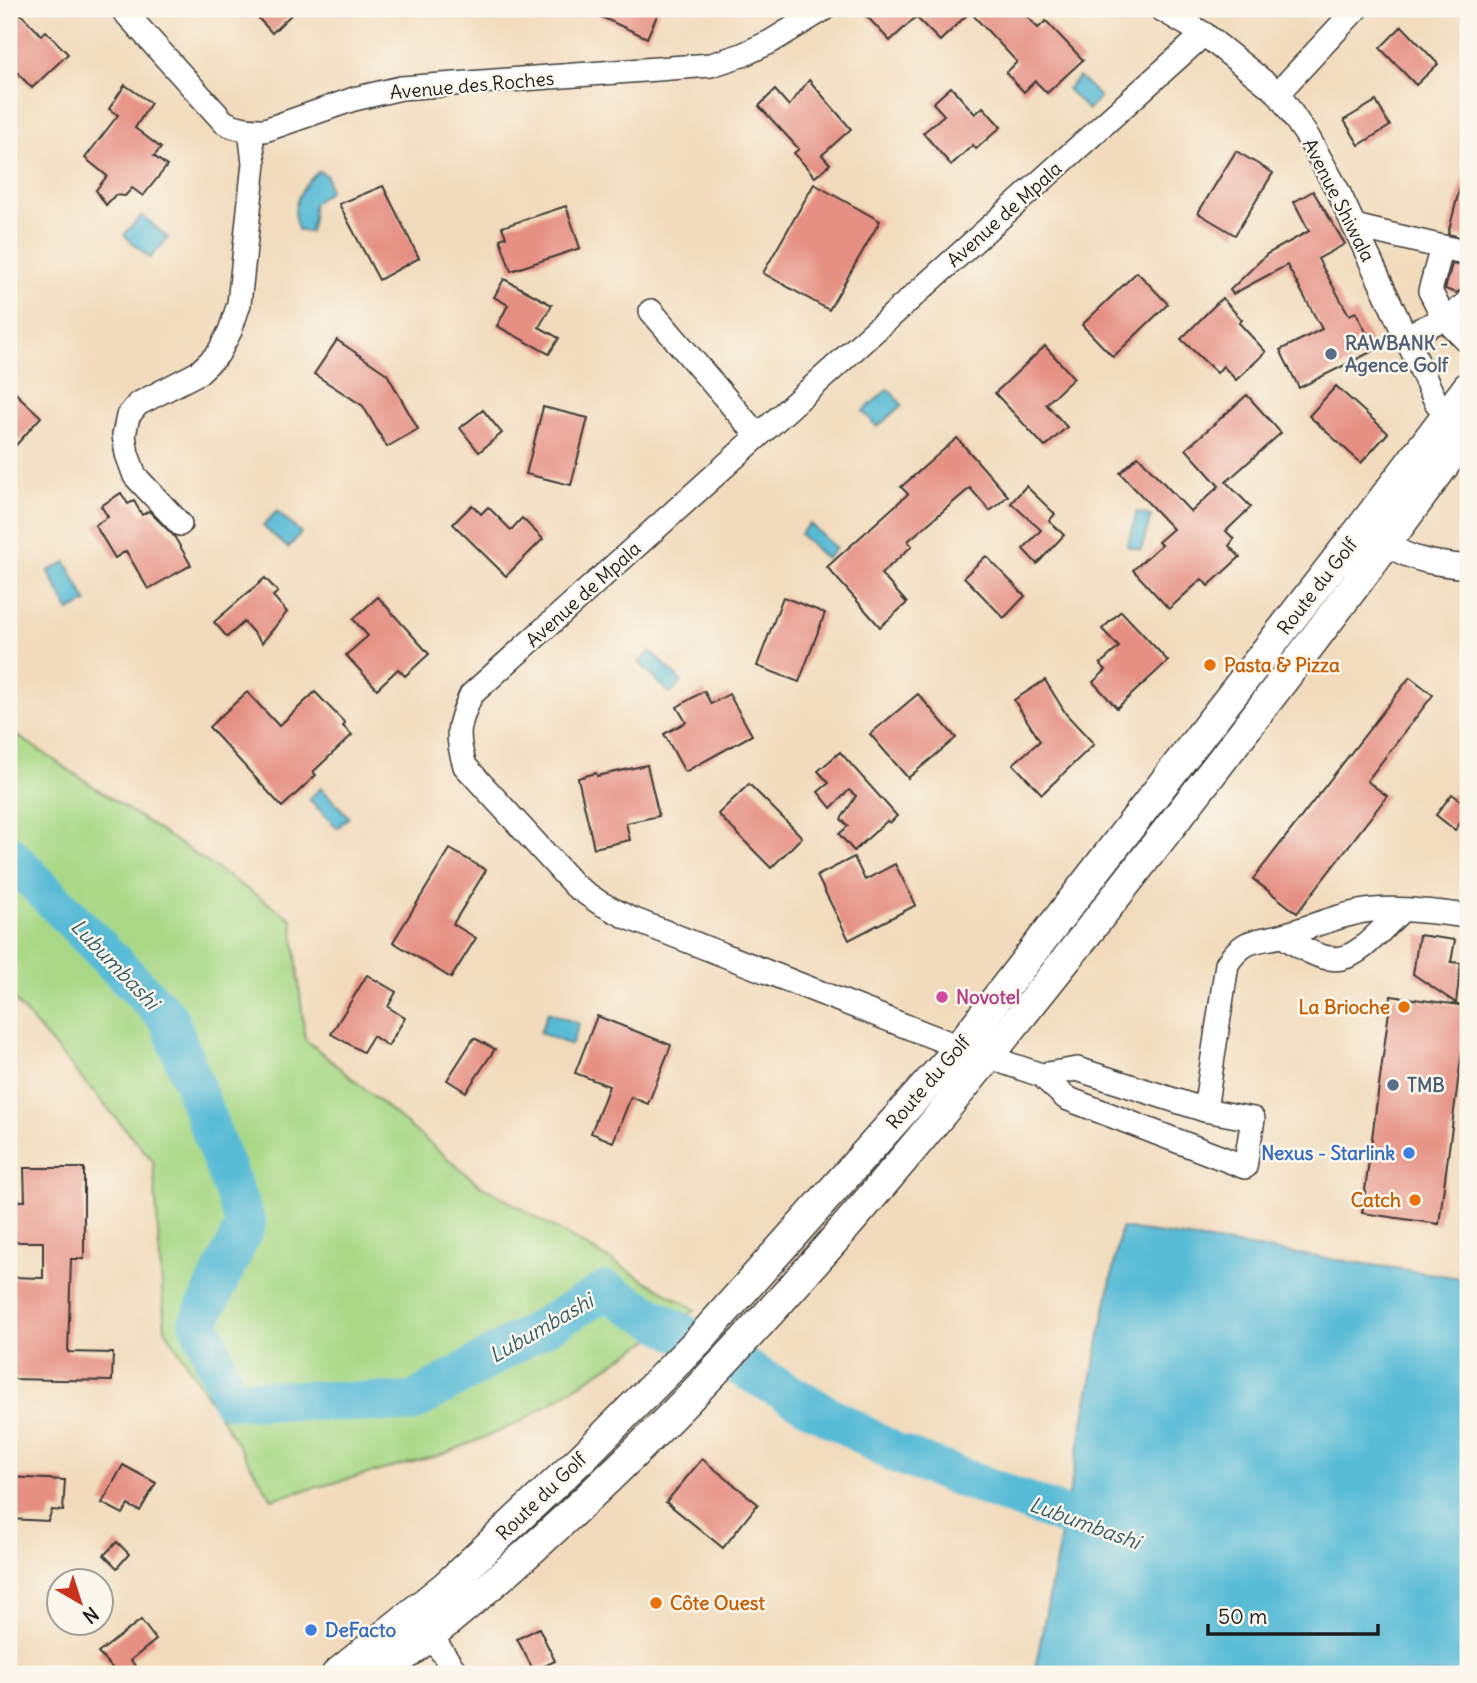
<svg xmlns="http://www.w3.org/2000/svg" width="1477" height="1683" font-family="Delius,sans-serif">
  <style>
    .green { fill: #a8d886; stroke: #627a51; stroke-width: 2 }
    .water { fill: #58bbd6; stroke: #3a6c79; stroke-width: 2 }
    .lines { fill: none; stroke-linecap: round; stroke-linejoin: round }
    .river { stroke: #58bbd6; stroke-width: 40 }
    .building { fill: #e59082 }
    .minor-casing { stroke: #3c3934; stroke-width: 26 }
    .major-casing { stroke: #3c3934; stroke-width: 33 }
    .minor { stroke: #fff; stroke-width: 23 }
    .major { stroke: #fff; stroke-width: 30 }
    .service-dot { fill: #5c6f8a; stroke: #fbf7ec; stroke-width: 2.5 }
    .food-dot { fill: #e8710a; stroke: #fbf7ec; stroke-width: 2.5 }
    .hotel-dot { fill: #d1479c; stroke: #fbf7ec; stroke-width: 2.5 }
    .shop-dot { fill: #3f7fe0; stroke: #fbf7ec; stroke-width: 2.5 }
    .labels { text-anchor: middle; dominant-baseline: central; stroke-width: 5; stroke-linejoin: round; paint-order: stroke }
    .street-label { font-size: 19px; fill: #1c1c1c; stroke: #fbf7ec }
    .service-label { font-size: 19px; font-weight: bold; fill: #4e5e75; stroke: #fbf7ec; text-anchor: start }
    .food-label { font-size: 19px; font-weight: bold; fill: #c56008; stroke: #fbf7ec; text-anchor: start }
    .hotel-label { font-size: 19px; font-weight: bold; fill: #b23c85; stroke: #fbf7ec; text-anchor: start }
    .shop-label { font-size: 19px; font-weight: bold; fill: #366cbe; stroke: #fbf7ec; text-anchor: end }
    .water-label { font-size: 21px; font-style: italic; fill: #345c66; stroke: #fbf7ec }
  </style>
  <rect width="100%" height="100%" fill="#fbf7ec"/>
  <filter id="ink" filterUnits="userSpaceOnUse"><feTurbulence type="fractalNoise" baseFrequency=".0143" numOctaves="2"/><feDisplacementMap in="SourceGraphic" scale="14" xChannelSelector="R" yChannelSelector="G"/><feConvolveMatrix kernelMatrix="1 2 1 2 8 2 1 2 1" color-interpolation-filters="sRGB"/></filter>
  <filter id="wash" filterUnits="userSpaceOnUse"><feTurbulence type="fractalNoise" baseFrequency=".00686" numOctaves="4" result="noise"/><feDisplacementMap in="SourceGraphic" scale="28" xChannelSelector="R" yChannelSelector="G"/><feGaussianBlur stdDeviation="1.57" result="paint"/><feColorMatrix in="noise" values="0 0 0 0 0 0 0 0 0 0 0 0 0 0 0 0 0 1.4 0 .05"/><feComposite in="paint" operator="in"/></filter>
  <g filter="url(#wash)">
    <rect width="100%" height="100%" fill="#f1dbbc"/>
    <path class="green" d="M9,730L292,919L305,1039L477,1183L696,1310L519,1423L444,1454L272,1499L165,1329L153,1161L9,994Z"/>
    <g class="water">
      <path d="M1079,77L1100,97L1088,110L1067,89Z"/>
      <path d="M319,171L327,176L329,191L313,204V218L310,232L298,230C289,207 301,186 319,171Z"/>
      <path d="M142,215L168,238L150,258L124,235Z"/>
      <path d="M888,389L902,405L877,427L863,411Z"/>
      <path d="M277,511L301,533L288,548L263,526Z"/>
      <path d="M1137,512L1151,516L1141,550L1127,546Z"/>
      <path d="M810,524L836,548L826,559L800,534Z"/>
      <path d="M66,562L87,602L69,611L48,571Z"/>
      <path d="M651,651L682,682L670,694L639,662Z"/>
      <path d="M321,788L349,817L337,828L309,799Z"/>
      <path d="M548,1012L579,1024L571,1045L540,1033Z"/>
      <path d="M1121,1228L1468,1279V1674H1034Z"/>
    </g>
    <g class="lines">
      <path class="river" d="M9,855L169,1019L246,1224L199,1322L231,1399L411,1403L606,1291L895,1453L1116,1535"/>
    </g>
    <g id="blocks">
      <g class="building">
        <path d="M9,9H16L41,35L46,31L68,54L32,88L9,64Z"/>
        <path d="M250,9H297L272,33Z"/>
        <path d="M584,9H660L647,38Z"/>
        <path d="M860,9H1020L1038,28L1046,21L1083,60L1047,93L1035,81L1024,92L1006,73L1017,62L970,12L940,41L916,17L890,41Z"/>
        <path d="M1402,26L1438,64L1416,85L1380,48Z"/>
        <path d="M809,80L851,129L822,155L830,164L815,177L794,153L799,149L759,106L775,90L789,106Z"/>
        <path d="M125,85L151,103L135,128L161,148L154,156L167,166L143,196L132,188L125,196L115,195L106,205L96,190L107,176L85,158L118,115L109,109Z"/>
        <path d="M951,87L975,114L983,107L1001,127L976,149L973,145L951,165L923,133L944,115L933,103Z"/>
        <path d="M1376,101L1390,126L1359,145L1344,120Z"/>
        <path d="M1236,151L1273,173L1235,235L1198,213Z"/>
        <path d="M1462,179L1468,180V239L1448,234Z"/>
        <path d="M814,184L880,221L829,310L763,273Z"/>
        <path d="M383,186L419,258L379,280L339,204Z"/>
        <path d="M1313,191L1345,244L1318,259L1349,315L1356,312L1375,350L1299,388L1280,350L1322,329L1287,265L1233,294L1230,290L1267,254L1309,231L1294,202Z"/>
        <path d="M566,206L580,248L511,271L500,239L506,237L502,227Z"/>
        <path d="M1452,264L1468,267L1465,287L1456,293L1445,289Z"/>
        <path d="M1137,272L1168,304L1113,357L1082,325Z"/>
        <path d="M504,279L552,305L539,327L559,338L549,354L497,326L508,305L494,297Z"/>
        <path d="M1222,298L1242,320L1239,323L1266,352L1236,380L1223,366L1217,373L1181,339Z"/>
        <path d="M337,340L387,374L418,429L387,447L363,406L314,374Z"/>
        <path d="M1045,346L1074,378L1046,404L1067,427L1045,447L995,393Z"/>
        <path d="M1336,386L1388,433L1361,463L1309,416Z"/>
        <path d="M9,387L41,417L9,453Z"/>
        <path d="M1247,395L1281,433L1226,482L1251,507L1226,531L1234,539L1229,546L1240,557L1208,586L1202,579L1169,609L1133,570L1161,545L1158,542L1173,529L1120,473L1138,456L1191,512L1219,486L1186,449Z"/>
        <path d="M543,407L588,418L571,485L526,474Z"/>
        <path d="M483,410L502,433L479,452L460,428Z"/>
        <path d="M957,438L1008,496L990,511L970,488L908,541L912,546L881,574L907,603L880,627L827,567L908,494L901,487Z"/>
        <path d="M1026,486L1055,514L1049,521L1064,535L1037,564L1023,549L1041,530L1011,503Z"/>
        <path d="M121,493L128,504L134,501L142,515L149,511L174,536L191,565L148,589L126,551L115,558L95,525L108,517L101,506Z"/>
        <path d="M472,505L481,514L488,507L511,530L522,518L543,539L506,576L453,524Z"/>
        <path d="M986,556L1025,596L1004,618L964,577Z"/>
        <path d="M265,578L278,592L273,596L287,612L262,643L244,622L227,637L214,622Z"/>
        <path d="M378,597L429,654L405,676L398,669L377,689L346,655L368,636L353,619Z"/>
        <path d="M783,597L825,613L799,682L757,666Z"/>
        <path d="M1121,611L1168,661L1117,708L1093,682L1106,670L1100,664L1119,647L1102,629Z"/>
        <path d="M1410,677L1433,695L1367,781L1387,796L1297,913L1253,879Z"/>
        <path d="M1045,680L1066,714L1094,744L1042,794L1013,764L1040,741L1014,700Z"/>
        <path d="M704,691L711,704L729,694L752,735L685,772L664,734L686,722L677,707Z"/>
        <path d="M247,692L279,726L315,692L345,723L343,726L352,735L313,772L316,775L282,807L209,727Z"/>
        <path d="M918,694L956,738L908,778L870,734Z"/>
        <path d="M840,752L897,816L890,823L887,821L854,851L839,834L848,826L841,819L856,796L849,790L831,808L818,792L829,783L818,771Z"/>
        <path d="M647,765L659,816L626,823L630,840L594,848L578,778L596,773L597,776Z"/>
        <path d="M749,784L802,837L771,868L718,814Z"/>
        <path d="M1452,794L1468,806V813L1455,830L1436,815Z"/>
        <path d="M450,849L486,870L453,924L476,938L451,978L393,942Z"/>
        <path d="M854,857L865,880L895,864L916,905L849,940L817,876Z"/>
        <path d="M1419,935L1455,940L1451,962L1461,963L1456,1003L1413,974Z"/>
        <path d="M367,975L396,992L388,1007L405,1018L388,1046L373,1036L363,1052L331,1034Z"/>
        <path d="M1391,996L1468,1006L1439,1224L1362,1213Z"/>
        <path d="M597,1016L671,1045L648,1104L631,1097L613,1142L591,1133L609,1086L575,1073Z"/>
        <path d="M474,1038L495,1049L466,1092L447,1080Z"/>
        <path d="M24,1168H84V1259H71L68,1352L113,1353L112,1381L9,1379V1277L43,1278V1242H9V1201H25Z"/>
        <path d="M702,1459L758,1504L723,1548L666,1502Z"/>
        <path d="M123,1465L156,1483L140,1511L128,1505L123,1514L102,1503Z"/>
        <path d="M9,1477L65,1480L63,1511L52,1510L48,1521L9,1519Z"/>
        <path d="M117,1542L129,1554L117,1568L104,1555Z"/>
        <path d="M141,1620L156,1640L131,1660L135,1666L125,1674H118L98,1653Z"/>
        <path d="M539,1628L555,1661L534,1671L517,1639Z"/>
      </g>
    </g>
  </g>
  <g filter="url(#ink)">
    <use href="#blocks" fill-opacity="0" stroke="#3c3934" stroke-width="2"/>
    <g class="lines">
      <defs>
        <g id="minor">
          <path d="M122,9L224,122C237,129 249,130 265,130L354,99L401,88L711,65L742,55L770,42L824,9"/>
          <path d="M1161,9L1204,34L1278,93L1309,139L1338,191L1436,402L1447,415L1460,424"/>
          <path d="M1278,93L1356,9"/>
          <path d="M1354,226L1468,253"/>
          <path d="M1442,247L1430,291L1444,318L1468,342"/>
          <path d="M651,311L758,436"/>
          <path d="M1405,336C1423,328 1456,316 1468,301"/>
          <path d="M180,524L135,476L127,454L124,435L128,416L138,404L198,373L218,354L230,331L239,304L254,163L250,130"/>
          <path d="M1387,544C1411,561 1439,564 1468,567"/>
          <path d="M1283,936C1345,978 1353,957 1401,911"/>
          <path d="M1041,1075L1077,1069L1205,1110L1253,1119L1245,1167L1066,1098L1041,1075L959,1047L627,917L600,903L575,886L465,766C455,734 458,725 471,695L1204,34"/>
          <path d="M1205,1110L1227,964C1246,935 1259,943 1287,934C1310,927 1332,918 1355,913C1387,905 1435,912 1468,916"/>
          <path d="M421,1621L457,1674"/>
        </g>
        <g id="major">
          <path d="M337,1674L446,1586L583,1457L698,1341L948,1061L1363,526L1468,387"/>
          <path d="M381,1674C651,1469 870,1207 1080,942C1212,774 1343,605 1468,432"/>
        </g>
      </defs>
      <use href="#minor" class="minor-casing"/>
      <use href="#major" class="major-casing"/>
      <use href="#minor" class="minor"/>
      <use href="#major" class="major"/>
    </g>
  </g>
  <g class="service-dot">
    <circle cx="1331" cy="354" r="7"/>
    <circle cx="1393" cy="1085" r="7"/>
  </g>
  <g class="food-dot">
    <circle cx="1210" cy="665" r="7"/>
    <circle cx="1404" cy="1007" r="7"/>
    <circle cx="1415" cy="1200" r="7"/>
    <circle cx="656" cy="1603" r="7"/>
  </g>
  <circle class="hotel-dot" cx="942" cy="997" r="7"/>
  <g class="shop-dot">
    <circle cx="1409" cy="1153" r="7"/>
    <circle cx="311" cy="1630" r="7"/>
  </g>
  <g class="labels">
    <g class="street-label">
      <text transform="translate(472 85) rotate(-5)">Avenue des Roches</text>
      <text transform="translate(1339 200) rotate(63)">Avenue Shiwala</text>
      <text transform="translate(1004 214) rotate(-42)">Avenue de Mpala</text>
      <text transform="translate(1317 586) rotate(-52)">Route du Golf</text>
      <text transform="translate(583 594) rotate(-42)">Avenue de Mpala</text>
      <text transform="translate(928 1082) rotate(-49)">Route du Golf</text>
      <text transform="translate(541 1496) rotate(-44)">Route du Golf</text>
    </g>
    <g class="service-label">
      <text x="1345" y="343">RAWBANK -<tspan x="1345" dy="22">Agence Golf</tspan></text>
      <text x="1407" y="1085">TMB</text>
    </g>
    <g class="food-label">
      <text x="1224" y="665">Pasta &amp; Pizza</text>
      <text x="1390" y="1007" text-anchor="end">La Brioche</text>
      <text x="1401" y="1200" text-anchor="end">Catch</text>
      <text x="670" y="1603">Côte Ouest</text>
    </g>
    <g class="hotel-label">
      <text x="956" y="997">Novotel</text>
    </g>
    <g class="shop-label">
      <text x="1395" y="1153">Nexus - Starlink</text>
      <text x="325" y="1630" text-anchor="start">DeFacto</text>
    </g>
    <g class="water-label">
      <text transform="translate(115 964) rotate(46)">Lubumbashi</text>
      <text transform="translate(541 1328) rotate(-30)">Lubumbashi</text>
      <text transform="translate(1085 1523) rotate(20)">Lubumbashi</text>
    </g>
  </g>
  <rect width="1477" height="1683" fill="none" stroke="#fbf7ec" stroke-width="35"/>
  <g transform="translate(80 1602) rotate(141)"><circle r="33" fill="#fbf7ec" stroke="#a29f99" stroke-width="2"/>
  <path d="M0-5L12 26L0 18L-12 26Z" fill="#c8321e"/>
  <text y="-10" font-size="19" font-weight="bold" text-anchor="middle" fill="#1c1c1c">N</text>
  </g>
  <path d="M1208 1624v10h170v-10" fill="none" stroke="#1c1c1c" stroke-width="3.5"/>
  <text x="1218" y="1624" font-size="21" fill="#1c1c1c" stroke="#fbf7ec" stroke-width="5" paint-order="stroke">50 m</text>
</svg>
